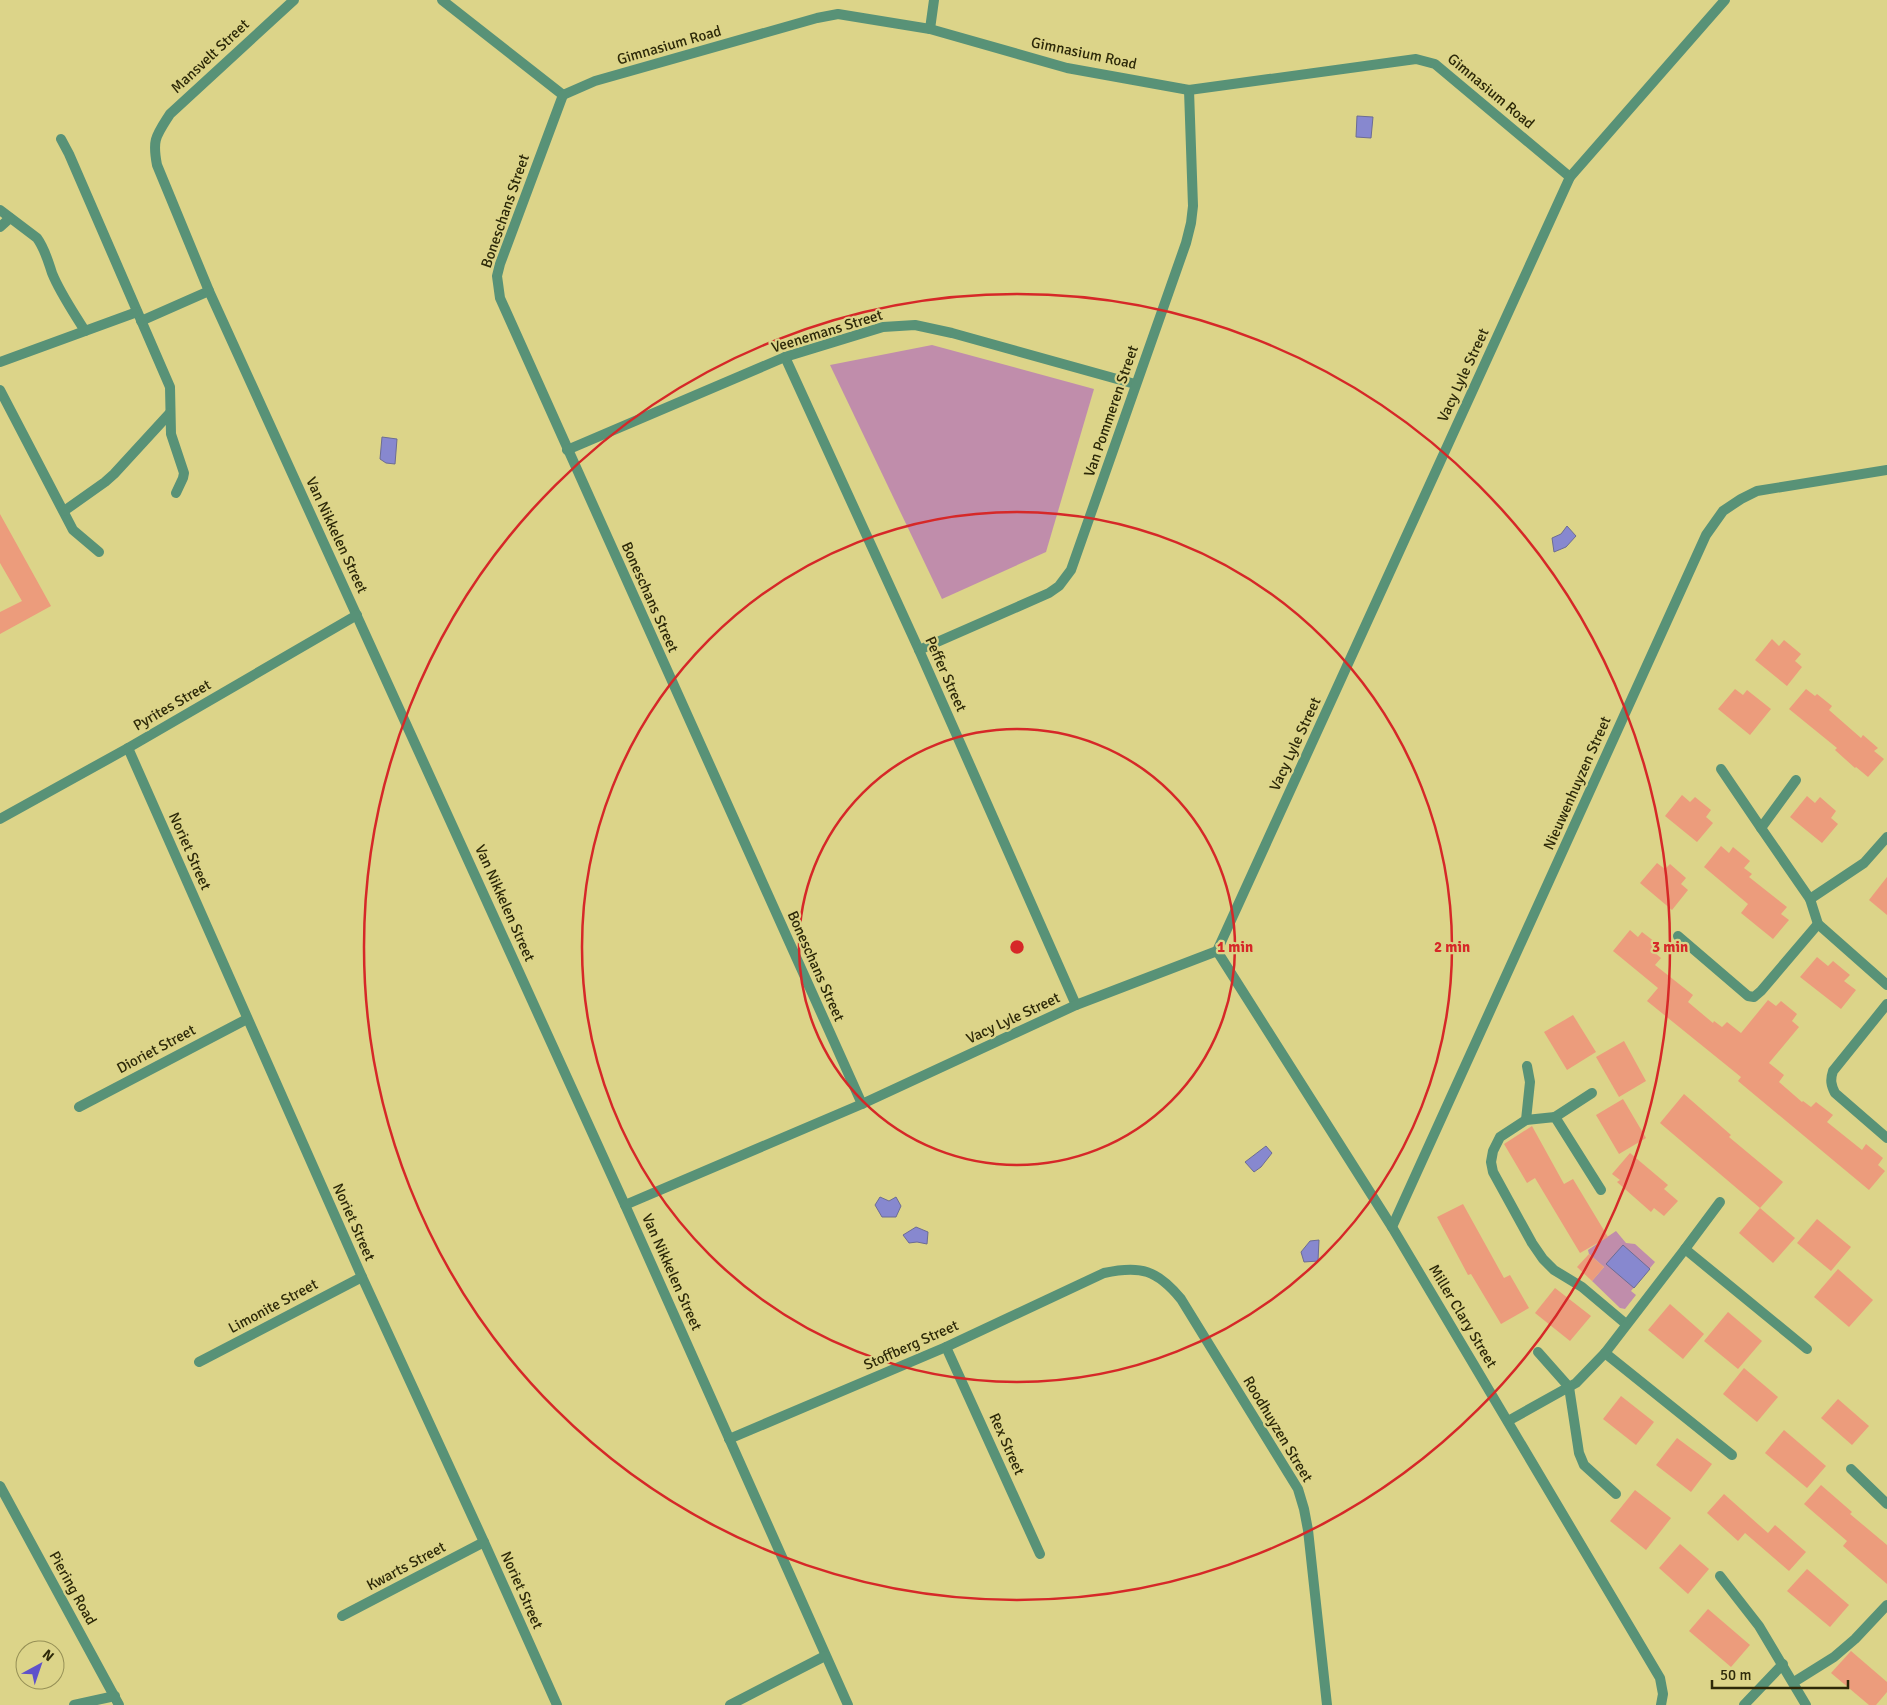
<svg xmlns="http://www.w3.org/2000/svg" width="1887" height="1705" font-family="Signika,sans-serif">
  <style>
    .green { fill: #c08dab }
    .water { fill: #8788cf; stroke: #6c6c94 }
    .building { fill: #ec9c7c }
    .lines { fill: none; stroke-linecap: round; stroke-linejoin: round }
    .street { stroke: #589277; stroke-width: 10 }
    .ring { fill: none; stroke: #d62828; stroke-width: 2.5 }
    .labels { text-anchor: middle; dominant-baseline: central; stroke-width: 4.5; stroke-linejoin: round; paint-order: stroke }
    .street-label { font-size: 15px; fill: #2d2909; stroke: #dcd489 }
    .centre { fill: #d62828; stroke: #dcd489; stroke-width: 2.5 }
    .ring-label { font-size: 15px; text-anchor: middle; font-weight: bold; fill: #d62828; stroke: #dcd489; stroke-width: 4.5; stroke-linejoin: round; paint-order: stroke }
  </style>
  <rect width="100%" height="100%" fill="#dcd489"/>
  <g class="green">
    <path d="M932,345L1094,389L1046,552L942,599L830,365Z"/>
    <path d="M1616,1231L1626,1243L1635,1244L1655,1262L1631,1291L1636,1295L1625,1309L1620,1308L1592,1281L1604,1267L1589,1254L1588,1250Z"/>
  </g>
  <g class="water">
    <path d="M1357,116L1373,117L1371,138L1356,137Z"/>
    <path d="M382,437L397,439L395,464L386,463L380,459Z"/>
    <path d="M1567,526L1576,536L1566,547L1554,552L1552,538L1561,534Z"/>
    <path d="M1266,1146L1272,1153L1261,1167L1254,1172L1245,1162Z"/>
    <path d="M880,1197L889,1201L896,1197L901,1206L896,1217H882L875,1205Z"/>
    <path d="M916,1227L928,1232L927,1244L917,1242L909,1243L903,1235Z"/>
    <path d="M1319,1240L1318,1261L1304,1262L1301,1252L1310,1241Z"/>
    <path d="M1623,1245L1650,1269L1634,1288L1606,1264Z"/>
  </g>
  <g class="building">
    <path d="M0,514L51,606L0,634V612L22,601L0,563Z"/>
    <path d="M1772,639L1779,646L1784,640L1801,654L1795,661L1802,667L1787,686L1755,660Z"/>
    <path d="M1735,689L1743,695L1747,690L1771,709L1750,735L1718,709Z"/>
    <path d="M1806,689L1815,696L1817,694L1832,706L1829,710L1861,738L1863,735L1878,748L1874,751L1884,759L1868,777L1856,767L1855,768L1835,750L1837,748L1789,709Z"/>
    <path d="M1682,795L1690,802L1695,797L1711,810L1706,817L1713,823L1697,842L1665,816Z"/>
    <path d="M1807,796L1815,803L1820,797L1836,811L1831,818L1838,824L1822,843L1790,817Z"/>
    <path d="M1721,846L1729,853L1733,847L1750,861L1744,868L1752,874L1749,877L1787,907L1781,914L1789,920L1773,939L1741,913L1748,904L1704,867Z"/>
    <path d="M1657,863L1665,869L1670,864L1686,878L1681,884L1688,890L1672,910L1640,883Z"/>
    <path d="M1887,877V915L1869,900Z"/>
    <path d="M1630,930L1638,937L1642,932L1659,945L1654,952L1661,958L1655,965L1693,995L1688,1002L1713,1023L1714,1021L1722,1027L1727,1022L1741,1033L1768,1000L1776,1006L1781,1001L1797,1014L1792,1021L1799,1027L1769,1063L1784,1075L1779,1082L1802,1102L1803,1101L1811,1107L1816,1102L1833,1115L1827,1122L1862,1150L1866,1144L1883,1158L1878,1165L1885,1171L1869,1190L1738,1081L1741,1077L1647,1001L1658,988L1613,951Z"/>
    <path d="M1817,957L1828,966L1833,961L1850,975L1844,981L1856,990L1841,1009L1800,977Z"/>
    <path d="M1573,1015L1596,1052L1567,1070L1544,1032Z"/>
    <path d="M1624,1041L1646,1081L1619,1097L1596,1057Z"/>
    <path d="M1684,1094L1731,1135L1729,1137L1783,1182L1760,1208L1660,1123Z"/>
    <path d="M1623,1099L1646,1138L1619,1154L1596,1115Z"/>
    <path d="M1532,1126L1564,1184L1573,1179L1608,1237L1580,1253L1535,1178L1527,1183L1504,1144Z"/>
    <path d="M1630,1153L1668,1185L1664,1189L1678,1201L1664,1216L1654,1208L1651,1212L1617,1182L1620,1180L1612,1174Z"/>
    <path d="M1463,1204L1504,1278L1510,1275L1529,1308L1501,1324L1471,1274L1468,1275L1437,1217Z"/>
    <path d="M1760,1208L1795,1238L1773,1263L1739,1233Z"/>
    <path d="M1817,1219L1851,1247L1831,1271L1797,1243Z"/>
    <path d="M1589,1254L1604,1267L1592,1281L1577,1267Z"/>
    <path d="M1838,1269L1873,1300L1849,1327L1814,1297Z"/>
    <path d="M1555,1288L1591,1316L1570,1341L1535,1313Z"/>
    <path d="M1670,1304L1704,1334L1683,1359L1648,1330Z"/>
    <path d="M1728,1312L1762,1341L1738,1369L1704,1341Z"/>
    <path d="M1744,1368L1778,1397L1757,1422L1723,1394Z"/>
    <path d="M1621,1396L1654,1422L1636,1445L1603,1419Z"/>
    <path d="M1838,1399L1869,1426L1852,1445L1821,1418Z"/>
    <path d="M1784,1430L1826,1466L1807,1488L1765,1453Z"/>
    <path d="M1677,1438L1712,1464L1691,1492L1656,1465Z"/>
    <path d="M1821,1485L1852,1512L1850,1514L1887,1545V1584L1843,1546L1847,1541L1804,1504Z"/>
    <path d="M1635,1490L1671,1518L1646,1550L1610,1521Z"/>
    <path d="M1724,1494L1768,1533L1775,1525L1806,1552L1789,1571L1745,1533L1738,1541L1707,1513Z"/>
    <path d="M1680,1544L1709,1569L1688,1594L1659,1568Z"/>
    <path d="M1807,1569L1849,1605L1830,1627L1787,1591Z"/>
    <path d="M1708,1609L1750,1645L1731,1667L1689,1631Z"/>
    <path d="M1851,1651L1887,1682V1692L1876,1705H1869L1831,1673Z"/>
  </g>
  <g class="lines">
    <g class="street">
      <path d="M294,0L170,114C156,136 152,139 157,165L209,291L625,1205L848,1705"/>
      <path d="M442,0L563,95"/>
      <path d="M930,29L934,0"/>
      <path d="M563,95L500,264L497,276L500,298L862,1104"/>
      <path d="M563,95L595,81L817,18L838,14L930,29L1067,68L1189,90L1416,59L1435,64L1570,177"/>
      <path d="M61,139L69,154L170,387L171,434L184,473L183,478L176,493"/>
      <path d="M0,210L37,238C45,249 48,261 52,273C60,293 74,313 85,331"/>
      <path d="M0,227L10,218"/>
      <path d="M141,321L209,291"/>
      <path d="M785,357L919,650L1076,1005"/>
      <path d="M0,362L137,312"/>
      <path d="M0,390L73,530L99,552"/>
      <path d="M567,450L785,357L883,327L915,325L952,333L1135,384"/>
      <path d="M64,511L105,482L114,474L170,413"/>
      <path d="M919,650L1049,593L1059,586L1071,570L1186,243L1191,223L1193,206L1189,90"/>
      <path d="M128,748L362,1277L484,1542L557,1705"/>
      <path d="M1721,769L1761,828"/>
      <path d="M1796,780L1761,828L1810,899L1818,924L1887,985"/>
      <path d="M0,819L128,748L357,615"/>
      <path d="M1810,899L1864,863L1887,837"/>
      <path d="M1678,936L1748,996L1754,997L1761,991L1818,924"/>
      <path d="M1217,951L1392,1227L1660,1678L1663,1694L1661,1705"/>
      <path d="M1887,1004L1833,1071C1830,1080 1831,1085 1835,1093L1887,1138"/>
      <path d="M79,1107L247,1019"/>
      <path d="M1555,1117L1592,1093"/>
      <path d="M1526,1120L1530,1082L1527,1066"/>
      <path d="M1601,1190L1555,1117L1526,1120L1500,1137L1493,1151L1491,1162L1493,1172L1532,1243L1543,1259L1554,1270L1582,1287L1626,1324"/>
      <path d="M625,1205L862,1104L1076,1005L1217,951L1570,177L1725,0"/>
      <path d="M1392,1227L1706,535L1723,511L1741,499L1757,491L1887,470"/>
      <path d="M1685,1249L1720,1202"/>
      <path d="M946,1347L1040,1554"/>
      <path d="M1538,1352L1569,1387L1579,1453L1584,1465L1616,1494"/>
      <path d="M1605,1353L1732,1455"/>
      <path d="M199,1362L362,1277"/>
      <path d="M1508,1421L1576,1383L1605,1353L1685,1249L1807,1349"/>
      <path d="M729,1439L946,1347L1104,1273C1141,1265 1157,1270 1181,1299L1298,1489L1304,1509L1308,1530L1327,1705"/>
      <path d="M1851,1469L1887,1504"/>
      <path d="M0,1486L119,1705"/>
      <path d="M1720,1576L1759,1626L1806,1705"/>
      <path d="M342,1616L484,1542"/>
      <path d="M1794,1682L1834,1657L1855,1639L1887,1605"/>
      <path d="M74,1705L115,1696"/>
      <path d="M730,1705L825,1656"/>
      <path d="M1744,1705L1783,1664"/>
    </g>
  </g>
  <g class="ring">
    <circle cx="1017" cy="947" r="218"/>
    <circle cx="1017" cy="947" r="435"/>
    <circle cx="1017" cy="947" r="653"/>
  </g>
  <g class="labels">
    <g class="street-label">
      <text transform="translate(669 45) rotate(-16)">Gimnasium Road</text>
      <text transform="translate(1084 53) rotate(12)">Gimnasium Road</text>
      <text transform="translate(210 56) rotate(-43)">Mansvelt Street</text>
      <text transform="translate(1491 91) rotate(40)">Gimnasium Road</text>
      <text transform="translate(505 211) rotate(-71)">Boneschans Street</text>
      <text transform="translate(827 331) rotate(-17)">Veenemans Street</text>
      <text transform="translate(1463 375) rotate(-65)">Vacy Lyle Street</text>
      <text transform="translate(1111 411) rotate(-71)">Van Pommeren Street</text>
      <text transform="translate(337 535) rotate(65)">Van Nikkelen Street</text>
      <text transform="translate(650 597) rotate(66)">Boneschans Street</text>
      <text transform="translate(946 674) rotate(66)">Peffer Street</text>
      <text transform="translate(172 705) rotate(-30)">Pyrites Street</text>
      <text transform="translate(1295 744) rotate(-65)">Vacy Lyle Street</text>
      <text transform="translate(1577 783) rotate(-66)">Nieuwenhuyzen Street</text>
      <text transform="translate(190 851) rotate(66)">Noriet Street</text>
      <text transform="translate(505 903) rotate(66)">Van Nikkelen Street</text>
      <text transform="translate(816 966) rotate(66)">Boneschans Street</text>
      <text transform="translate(1013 1018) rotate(-25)">Vacy Lyle Street</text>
      <text transform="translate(156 1049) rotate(-28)">Dioriet Street</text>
      <text transform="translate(354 1222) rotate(66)">Noriet Street</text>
      <text transform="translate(672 1272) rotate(66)">Van Nikkelen Street</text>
      <text transform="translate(273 1306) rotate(-28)">Limonite Street</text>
      <text transform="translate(1463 1316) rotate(59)">Miller Clary Street</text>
      <text transform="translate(911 1345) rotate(-24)">Stoffberg Street</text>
      <text transform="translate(1278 1429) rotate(59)">Roodhuyzen Street</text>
      <text transform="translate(1007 1444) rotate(66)">Rex Street</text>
      <text transform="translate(406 1566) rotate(-28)">Kwarts Street</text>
      <text transform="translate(73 1588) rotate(61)">Piering Road</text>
      <text transform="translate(522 1590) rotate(66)">Noriet Street</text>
    </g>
  </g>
  <circle cx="1017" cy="947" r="8" class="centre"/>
  <g class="ring-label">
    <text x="1235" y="952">1 min</text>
    <text x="1452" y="952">2 min</text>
    <text x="1670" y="952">3 min</text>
  </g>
  <g transform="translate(40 1665) rotate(40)"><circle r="24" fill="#dcd489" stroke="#969056"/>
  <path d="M0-4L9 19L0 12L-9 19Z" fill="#5f52cb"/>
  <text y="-8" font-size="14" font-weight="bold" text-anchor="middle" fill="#2d2909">N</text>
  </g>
  <path d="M1712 1680v8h136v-8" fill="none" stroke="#2d2909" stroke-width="2.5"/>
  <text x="1720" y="1680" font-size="15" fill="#2d2909" stroke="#dcd489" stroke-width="4" paint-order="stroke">50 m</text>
</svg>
